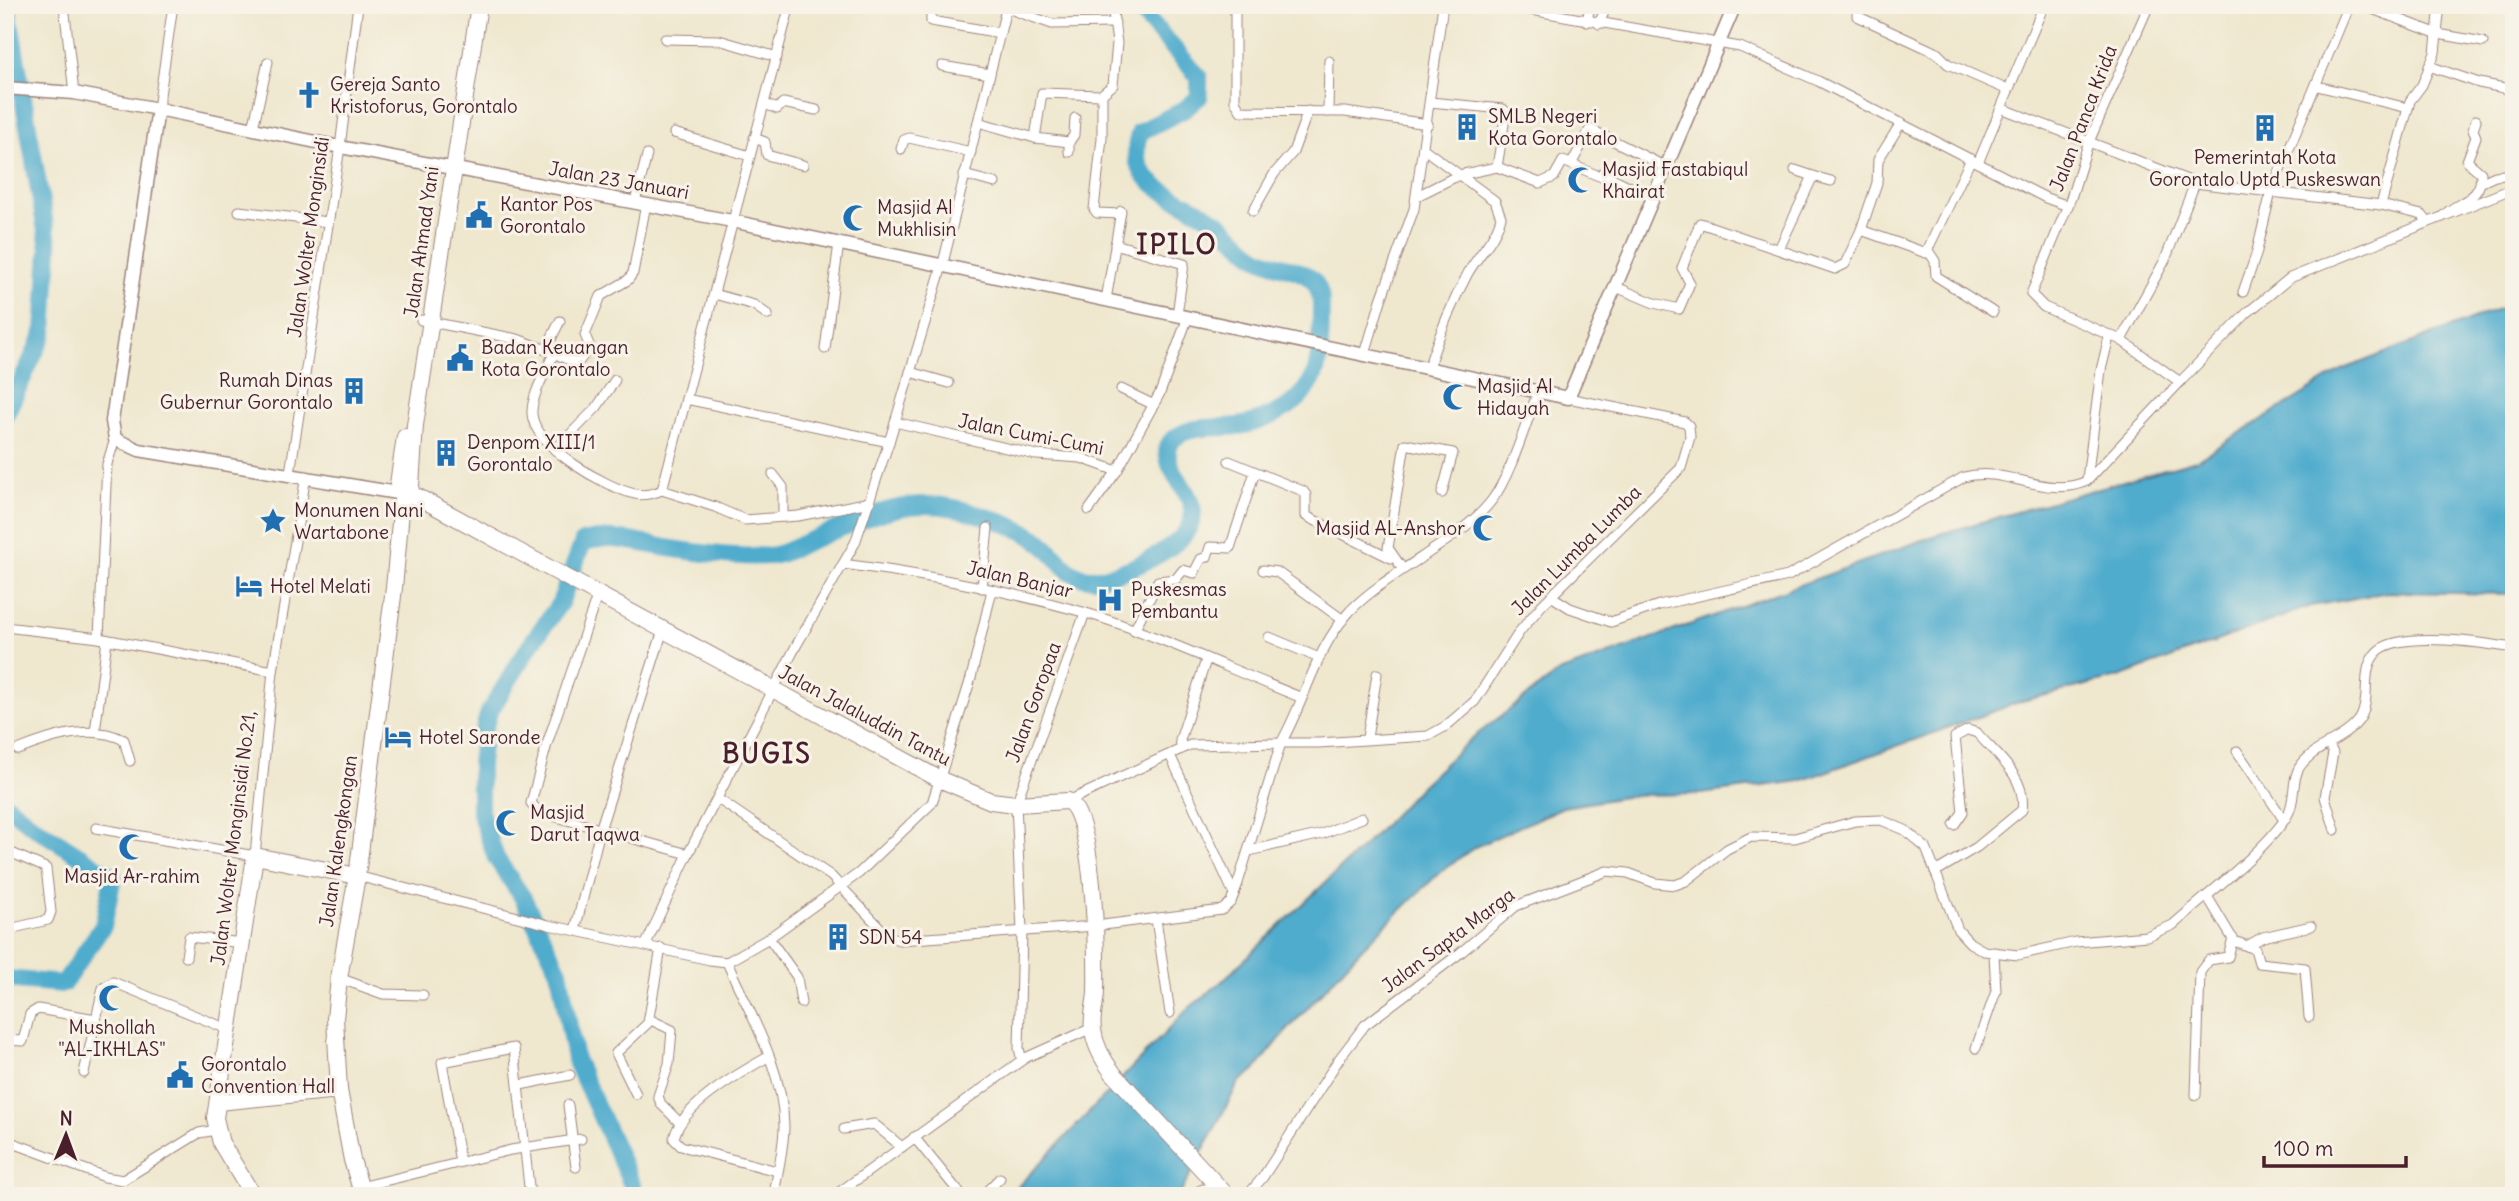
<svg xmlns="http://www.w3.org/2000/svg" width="2519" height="1201" font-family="Delius,sans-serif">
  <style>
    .water { fill: #4faccd; stroke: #4c667c; stroke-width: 2 }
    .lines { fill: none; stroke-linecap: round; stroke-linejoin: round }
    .river { stroke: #4faccd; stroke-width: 18 }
    .street-casing { stroke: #9c837c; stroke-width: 11 }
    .secondary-casing { stroke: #9c837c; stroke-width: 15 }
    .highway-casing { stroke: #9c837c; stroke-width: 18 }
    .street { stroke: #fff; stroke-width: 9 }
    .secondary { stroke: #fff; stroke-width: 12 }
    .highway { stroke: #fff; stroke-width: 16 }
    .labels { text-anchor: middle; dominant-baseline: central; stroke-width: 6; stroke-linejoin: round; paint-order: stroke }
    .poi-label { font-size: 19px; fill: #4a1f2b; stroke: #f7f3e8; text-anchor: start }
    .street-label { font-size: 19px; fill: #4a1f2b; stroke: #f7f3e8 }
    .district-label { font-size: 26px; font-weight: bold; letter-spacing: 2px; fill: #4a1f2b; stroke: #f7f3e8 }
  </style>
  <rect width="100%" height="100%" fill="#f7f3e8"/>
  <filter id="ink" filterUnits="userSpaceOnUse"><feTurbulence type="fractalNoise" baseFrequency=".0143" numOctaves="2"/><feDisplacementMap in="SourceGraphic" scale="14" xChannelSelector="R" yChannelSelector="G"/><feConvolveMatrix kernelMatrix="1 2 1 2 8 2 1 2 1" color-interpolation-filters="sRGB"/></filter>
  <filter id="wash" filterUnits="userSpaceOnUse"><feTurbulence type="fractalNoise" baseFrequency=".00686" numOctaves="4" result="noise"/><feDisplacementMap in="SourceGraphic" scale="28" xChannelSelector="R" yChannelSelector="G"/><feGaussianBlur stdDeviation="1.57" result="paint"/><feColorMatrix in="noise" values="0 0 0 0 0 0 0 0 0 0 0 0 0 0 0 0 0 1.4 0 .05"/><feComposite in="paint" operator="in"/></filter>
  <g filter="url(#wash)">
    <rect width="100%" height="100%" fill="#efe7ce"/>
    <path class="water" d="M2514,303V594L2388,592L2311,606L2122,676L2022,701L1800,781L1701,794L1637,795L1563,807L1475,847L1440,872L1362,948L1283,1035L1255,1070L1239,1082L1179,1196H1009L1188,1009L1220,983L1369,841L1420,787L1471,739L1559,672L1937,535L2196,460L2344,369Z"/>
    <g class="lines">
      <g class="river">
        <path d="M5,416L44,333L49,248L7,5"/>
        <path d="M5,804L33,826L113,877L103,926L63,984L5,979"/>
        <path d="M637,1196L575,1059L559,971L523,898L496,858L480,812V764L484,729L489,712L529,647L560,603L583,542C612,534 638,543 667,548C693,552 741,558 767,556C781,556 795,547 807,542C855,523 901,496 954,508C980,514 1015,525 1038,540C1057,553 1066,579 1093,578C1118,577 1171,553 1186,532C1210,498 1161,477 1168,445C1182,426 1206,428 1227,427C1244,427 1258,422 1273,415C1324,391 1320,358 1321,307C1322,262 1281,274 1253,254C1240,245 1230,231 1217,222C1185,198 1120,186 1140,132L1185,109L1199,97V77L1135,5"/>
      </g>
    </g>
  </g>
  <g filter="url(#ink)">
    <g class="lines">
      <defs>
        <g id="street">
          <path d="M64,5L74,93"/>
          <path d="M931,5V21L1000,33"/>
          <path d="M1235,5V101L1241,111L1345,112L1428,124"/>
          <path d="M1502,5L1740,47L1818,81L2046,198L2068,206"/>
          <path d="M1858,5L1857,16L1937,53L1948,64L2008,90"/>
          <path d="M2149,5L2088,144L2071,198L2031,294L2044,307L2121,340L2180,382L2247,313L2290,278L2514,188"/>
          <path d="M2362,5L2438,34L2483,42"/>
          <path d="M1007,8L1052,24L1115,23"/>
          <path d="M1587,22L1590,5"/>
          <path d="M1599,24L1607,5"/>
          <path d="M665,39L719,40L777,57"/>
          <path d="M942,66L990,74"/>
          <path d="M2429,66L2479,83L2514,90"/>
          <path d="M2317,86L2408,108"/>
          <path d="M1102,95V138L1094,209L1097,213L1120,214"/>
          <path d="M1430,102L1503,109L1506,112L1497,167"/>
          <path d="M765,104L777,109L783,103L816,110"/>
          <path d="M2001,108L2195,183L2381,205L2422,215L2428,222"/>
          <path d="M158,109L173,5"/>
          <path d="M1328,112L1329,61"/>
          <path d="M978,122L1035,138L1069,142V152"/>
          <path d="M253,128L268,62"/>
          <path d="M674,133L750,156"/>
          <path d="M754,138L765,142L767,155L803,165"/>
          <path d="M1035,138L1042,93L1101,95L1113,85L1117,43L1112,5"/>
          <path d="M1069,142L1074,135L1075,118"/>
          <path d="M901,149L904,140L909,138L971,152"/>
          <path d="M1424,149L1495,201L1501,217C1496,238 1479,254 1468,273C1452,303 1439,335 1428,368"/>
          <path d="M1572,163L1590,129L1666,167"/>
          <path d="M1978,163L2044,5"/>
          <path d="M1795,170L1813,176"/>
          <path d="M964,175L995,183"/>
          <path d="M2482,182L2495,176L2514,174"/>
          <path d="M1417,196L1459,175L1497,167L1540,183L1554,177L1563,161L1599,176L1602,173L1653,198"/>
          <path d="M635,202L647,155"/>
          <path d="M2381,205L2410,101L2422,85L2435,53L2440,5"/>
          <path d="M239,211L328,222"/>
          <path d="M1253,211L1274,174L1293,152L1308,111"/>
          <path d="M2442,217C2457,200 2482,202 2481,173L2467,161L2476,137L2473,130L2476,120"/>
          <path d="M1861,230L1877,183L1878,160L1901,123"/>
          <path d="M1115,244L1184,264L1177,315"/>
          <path d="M1779,249L1813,176L1831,181"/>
          <path d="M1929,252L1935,261L1936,276L1993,312"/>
          <path d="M1616,287L1654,303L1679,309L1690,283L1682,268L1700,223L1835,269L1845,264L1861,230L1926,253L1971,159"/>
          <path d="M2243,292L2256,255L2271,192L2349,5"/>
          <path d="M714,294L754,305L768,315"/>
          <path d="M1106,300L1121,211"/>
          <path d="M421,320L517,339L554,353C547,370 531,395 532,414C534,447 607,488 635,494C645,496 653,494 662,490L790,5"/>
          <path d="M2121,340L2165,260L2195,183"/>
          <path d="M546,349L560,321"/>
          <path d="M825,349L839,243"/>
          <path d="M554,353L577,364L590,347L585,335L601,296L628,280L633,273L646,204"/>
          <path d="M1365,354L1381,300L1414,209L1443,5"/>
          <path d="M910,372L949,383"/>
          <path d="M1121,389L1154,405"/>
          <path d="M686,399L889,442"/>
          <path d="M895,422L1036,455L1081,458L1117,471L1160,393L1188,317"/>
          <path d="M555,450L597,407L615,380"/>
          <path d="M1229,461L1303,491L1306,495V516L1391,558"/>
          <path d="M290,473L340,147L358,5"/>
          <path d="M773,474L783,487V517"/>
          <path d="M2087,479L2101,370L2109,337"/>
          <path d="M662,490L715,507L745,520L798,516L870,502"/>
          <path d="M1089,510L1117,471"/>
          <path d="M843,564C924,574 1004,590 1083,612C1156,634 1229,669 1300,697"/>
          <path d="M1402,568L1388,548L1405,444L1453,453L1442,493"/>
          <path d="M1263,570L1277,572L1343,620"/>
          <path d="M982,588L988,528"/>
          <path d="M1551,596L1570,608L1611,622L1659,605L1788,576L1964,477C2006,465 2045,500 2087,481L2180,382"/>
          <path d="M595,602L547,744L531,803L539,812L688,854"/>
          <path d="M5,627L99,638L273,671"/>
          <path d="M1134,631L1158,581L1176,579L1183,570L1194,573L1201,559L1207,557L1210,547L1230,548L1255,472"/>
          <path d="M1269,637L1319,658"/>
          <path d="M99,638L107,464L115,439"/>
          <path d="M95,732L107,640"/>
          <path d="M1367,738L1377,674"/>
          <path d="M2328,743L2333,753L2325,797L2335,830"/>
          <path d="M1182,749L1180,740L1206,660"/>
          <path d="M18,750C50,737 91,723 124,740L130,761"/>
          <path d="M2237,751L2284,820"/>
          <path d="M1170,755L1234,894"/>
          <path d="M718,799L831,876L887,935L899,940L1095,926L1222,910L1231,902L1238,883L1281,743H1319L1428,736L1446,726L1475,701L1520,631L1542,605L1681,468L1690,437L1689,426L1685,422L1568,398"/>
          <path d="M1068,801L1190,745L1281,743C1306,699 1315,649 1350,611C1390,570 1461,541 1492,500C1511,475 1526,422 1538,392"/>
          <path d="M96,828L255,856L273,671L306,476"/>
          <path d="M5,850L46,868L51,912L48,920L5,930"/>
          <path d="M1249,851L1322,834L1362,818"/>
          <path d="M1935,872L1977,847L2022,810C2027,777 1997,756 1977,733L1968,730L1955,737L1963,812L1954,825"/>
          <path d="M357,876L549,925L710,960L727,962L769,938L859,873L932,803L971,678L992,590"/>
          <path d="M2207,896L2234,941L2255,949L2259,963L2305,968L2309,1017"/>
          <path d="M1156,919L1170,1013"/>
          <path d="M575,930L601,827L663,630"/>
          <path d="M769,938L797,977L801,1003"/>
          <path d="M646,944L688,854L796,646L855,543L889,442L943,263L1007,5"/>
          <path d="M2247,946L2263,937L2311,926"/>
          <path d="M186,957L189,937L243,943"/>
          <path d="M727,962C749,1013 783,1067 784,1126C784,1149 777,1173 774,1196"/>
          <path d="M339,978L383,994L423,995"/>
          <path d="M649,1019L672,1030L669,1064L658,1096L661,1104L680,1123"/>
          <path d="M5,1040L23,1041L30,1014L38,1009L96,1019"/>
          <path d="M1976,1048L1996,991L1994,954"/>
          <path d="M768,1057C741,1072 679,1107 674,1139L681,1146L777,1171"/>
          <path d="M1025,1058L1021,1057L1019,1048L1022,931L1016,804L1085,613"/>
          <path d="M84,1073L103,988L113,982L230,1030"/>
          <path d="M520,1085L570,1075"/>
          <path d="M636,1094L616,1053L648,1023L661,948"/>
          <path d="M2196,1095L2200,972L2209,960L2228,957L2233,938"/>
          <path d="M568,1105L576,1167"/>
          <path d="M844,1129L874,1124L902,1147"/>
          <path d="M914,1137L962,1196"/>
          <path d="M5,1140L105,1177L123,1180L199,1133L216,1130"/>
          <path d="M460,1162L442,1062L514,1048L530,1196"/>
          <path d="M360,1187L511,1150L581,1139"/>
          <path d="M834,1196L1025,1058L1092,1028"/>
          <path d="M982,1196L1000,1178"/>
          <path d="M1193,1196C1203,1185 1208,1189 1220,1195"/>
          <path d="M1247,1196L1263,1177L1339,1059L1365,1025L1459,954L1516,906L1607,871L1628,873L1655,883L1675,885L1686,881L1727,849L1751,837L1795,838L1855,821L1881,820L1905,830L1926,848L1958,930L1970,943L1984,951L2018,955L2076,942L2147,936L2173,925C2204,897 2269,848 2288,814C2296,800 2291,782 2299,768C2314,745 2348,739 2361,717C2372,696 2359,669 2378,651C2401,630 2483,643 2514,648"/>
        </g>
        <g id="secondary">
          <path d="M5,88L74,93L158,109L340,147L732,221L1568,398L1735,5"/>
          <path d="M158,109L112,421L115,439L139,450L403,494"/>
        </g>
        <g id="highway">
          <path d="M403,489L411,486L415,425L479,5"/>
          <path d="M403,489L398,484L405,437"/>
          <path d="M403,494L418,497L939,779L991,801L1016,804L1068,801C1095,817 1097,959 1096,993C1095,1005 1091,1018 1093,1030C1095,1046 1103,1060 1113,1073L1227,1196"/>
          <path d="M218,1102L339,1090"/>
          <path d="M253,1196L221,1143L215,1118L255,856L357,876"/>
          <path d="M363,1196L352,1160L339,1090L335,1019L339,978L357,876L394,588L403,489"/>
        </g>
      </defs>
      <use href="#street" class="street-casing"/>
      <use href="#secondary" class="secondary-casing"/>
      <use href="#highway" class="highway-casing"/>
      <use href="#street" class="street"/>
      <use href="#secondary" class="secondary"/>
      <use href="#highway" class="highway"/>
    </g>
  </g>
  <defs>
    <symbol id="church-bare" viewBox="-9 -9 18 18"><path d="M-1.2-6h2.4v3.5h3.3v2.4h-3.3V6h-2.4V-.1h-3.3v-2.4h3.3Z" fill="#1f6fb2" stroke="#f7f3e8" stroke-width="2.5" paint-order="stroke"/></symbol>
    <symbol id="building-bare" viewBox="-9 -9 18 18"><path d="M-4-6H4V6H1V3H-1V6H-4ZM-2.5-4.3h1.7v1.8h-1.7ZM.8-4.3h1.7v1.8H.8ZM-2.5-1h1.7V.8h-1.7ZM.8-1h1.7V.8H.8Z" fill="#1f6fb2" stroke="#f7f3e8" stroke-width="2.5" paint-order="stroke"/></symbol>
    <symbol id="mosque-bare" viewBox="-9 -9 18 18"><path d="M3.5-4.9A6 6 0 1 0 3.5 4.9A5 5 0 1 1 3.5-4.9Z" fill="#1f6fb2" stroke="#f7f3e8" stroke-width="2.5" paint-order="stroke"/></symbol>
    <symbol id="civic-bare" viewBox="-9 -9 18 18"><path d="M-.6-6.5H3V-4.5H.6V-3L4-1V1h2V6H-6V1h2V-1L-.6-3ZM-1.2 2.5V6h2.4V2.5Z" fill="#1f6fb2" stroke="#f7f3e8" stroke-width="2.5" paint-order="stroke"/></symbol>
    <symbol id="sight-bare" viewBox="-9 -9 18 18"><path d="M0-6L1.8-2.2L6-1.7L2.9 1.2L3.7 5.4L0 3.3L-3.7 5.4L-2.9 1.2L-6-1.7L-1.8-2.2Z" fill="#1f6fb2" stroke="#f7f3e8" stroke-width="2.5" paint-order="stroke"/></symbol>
    <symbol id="hotel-bare" viewBox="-9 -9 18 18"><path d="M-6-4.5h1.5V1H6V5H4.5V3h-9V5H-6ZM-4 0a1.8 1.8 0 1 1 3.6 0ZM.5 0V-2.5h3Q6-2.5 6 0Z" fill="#1f6fb2" stroke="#f7f3e8" stroke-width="2.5" paint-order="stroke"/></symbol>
    <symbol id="hospital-bare" viewBox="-9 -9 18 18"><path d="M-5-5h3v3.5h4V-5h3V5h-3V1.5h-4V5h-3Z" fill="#1f6fb2" stroke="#f7f3e8" stroke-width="2.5" paint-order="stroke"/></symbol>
  </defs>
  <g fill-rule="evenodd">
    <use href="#church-bare" x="290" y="76" width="38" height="38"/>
    <use href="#building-bare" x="1448" y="108" width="38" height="38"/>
    <use href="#building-bare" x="2246" y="109" width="38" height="38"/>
    <use href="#mosque-bare" x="1562" y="161" width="38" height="38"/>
    <use href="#civic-bare" x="460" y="196" width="38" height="38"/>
    <use href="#mosque-bare" x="837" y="199" width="38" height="38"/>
    <use href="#civic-bare" x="441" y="339" width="38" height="38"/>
    <use href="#building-bare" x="335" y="372" width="38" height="38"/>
    <use href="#mosque-bare" x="1437" y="378" width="38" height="38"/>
    <use href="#building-bare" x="427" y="434" width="38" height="38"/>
    <use href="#sight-bare" x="254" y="502" width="38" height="38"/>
    <use href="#mosque-bare" x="1467" y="509" width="38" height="38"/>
    <use href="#hotel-bare" x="230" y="567" width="38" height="38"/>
    <use href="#hospital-bare" x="1091" y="581" width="38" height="38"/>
    <use href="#hotel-bare" x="379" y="718" width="38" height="38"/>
    <use href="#mosque-bare" x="490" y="804" width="38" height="38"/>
    <use href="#mosque-bare" x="113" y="828" width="38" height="38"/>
    <use href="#building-bare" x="819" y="918" width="38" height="38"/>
    <use href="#mosque-bare" x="93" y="979" width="38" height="38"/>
    <use href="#civic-bare" x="161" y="1056" width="38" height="38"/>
  </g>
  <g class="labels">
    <g class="poi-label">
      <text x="330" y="84">Gereja Santo<tspan x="330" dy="22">Kristoforus, Gorontalo</tspan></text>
      <text x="1488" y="116">SMLB Negeri<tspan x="1488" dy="22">Kota Gorontalo</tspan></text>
      <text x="2265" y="157" text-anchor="middle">Pemerintah Kota<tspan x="2265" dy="22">Gorontalo Uptd Puskeswan</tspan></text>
      <text x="1602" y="169">Masjid Fastabiqul<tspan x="1602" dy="22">Khairat</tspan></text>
      <text x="500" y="204">Kantor Pos<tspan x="500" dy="22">Gorontalo</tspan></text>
      <text x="877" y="207">Masjid Al<tspan x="877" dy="22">Mukhlisin</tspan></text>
      <text x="481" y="347">Badan Keuangan<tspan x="481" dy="22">Kota Gorontalo</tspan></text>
      <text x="333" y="380" text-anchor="end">Rumah Dinas<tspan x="333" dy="22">Gubernur Gorontalo</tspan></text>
      <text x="1477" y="386">Masjid Al<tspan x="1477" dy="22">Hidayah</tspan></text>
      <text x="467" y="442">Denpom XIII/1<tspan x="467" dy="22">Gorontalo</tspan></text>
      <text x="294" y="510">Monumen Nani<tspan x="294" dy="22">Wartabone</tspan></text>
      <text x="1465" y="528" text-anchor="end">Masjid AL-Anshor</text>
      <text x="270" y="586">Hotel Melati</text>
      <text x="1131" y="589">Puskesmas<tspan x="1131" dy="22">Pembantu</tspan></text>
      <text x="419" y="737">Hotel Saronde</text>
      <text x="530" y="812">Masjid<tspan x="530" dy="22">Darut Taqwa</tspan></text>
      <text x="132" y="876" text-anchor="middle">Masjid Ar-rahim</text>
      <text x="859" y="937">SDN 54</text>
      <text x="112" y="1027" text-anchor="middle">Mushollah<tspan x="112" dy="22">"AL-IKHLAS"</tspan></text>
      <text x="201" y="1064">Gorontalo<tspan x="201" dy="22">Convention Hall</tspan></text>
    </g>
    <g class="street-label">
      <text transform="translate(2083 118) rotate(-69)">Jalan Panca Krida</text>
      <text transform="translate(619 180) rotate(10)">Jalan 23 Januari</text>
      <text transform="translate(308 237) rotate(-82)">Jalan Wolter Monginsidi</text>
      <text transform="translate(421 242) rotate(-82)">Jalan Ahmad Yani</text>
      <text transform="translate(1031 434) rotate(11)">Jalan Cumi-Cumi</text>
      <text transform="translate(1576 550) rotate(-45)">Jalan Lumba Lumba</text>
      <text transform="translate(1020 579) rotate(13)">Jalan Banjar</text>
      <text transform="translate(1033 702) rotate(-70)">Jalan Goropaa</text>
      <text transform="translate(865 715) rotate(28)">Jalan Jalaluddin Tantu</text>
      <text transform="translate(233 838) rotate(-83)">Jalan Wolter Monginsidi No.21,</text>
      <text transform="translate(338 841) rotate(-82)">Jalan Kalengkongan</text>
      <text transform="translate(1448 940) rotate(-37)">Jalan Sapta Marga</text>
    </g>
    <g class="district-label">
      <text x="1177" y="244">IPILO</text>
      <text x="767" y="753">BUGIS</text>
    </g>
  </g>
  <rect width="2519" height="1201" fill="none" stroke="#f7f3e8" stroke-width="28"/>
  <g transform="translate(66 1135) rotate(1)" stroke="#f7f3e8" stroke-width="5" paint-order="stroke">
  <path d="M0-5L12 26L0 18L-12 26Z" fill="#4a1f2b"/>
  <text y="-10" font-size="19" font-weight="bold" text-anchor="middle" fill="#4a1f2b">N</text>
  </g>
  <path d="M2264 1156v10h142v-10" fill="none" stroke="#4a1f2b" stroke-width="3.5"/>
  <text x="2274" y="1156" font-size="21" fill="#4a1f2b" stroke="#f7f3e8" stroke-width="5" paint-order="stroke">100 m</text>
</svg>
